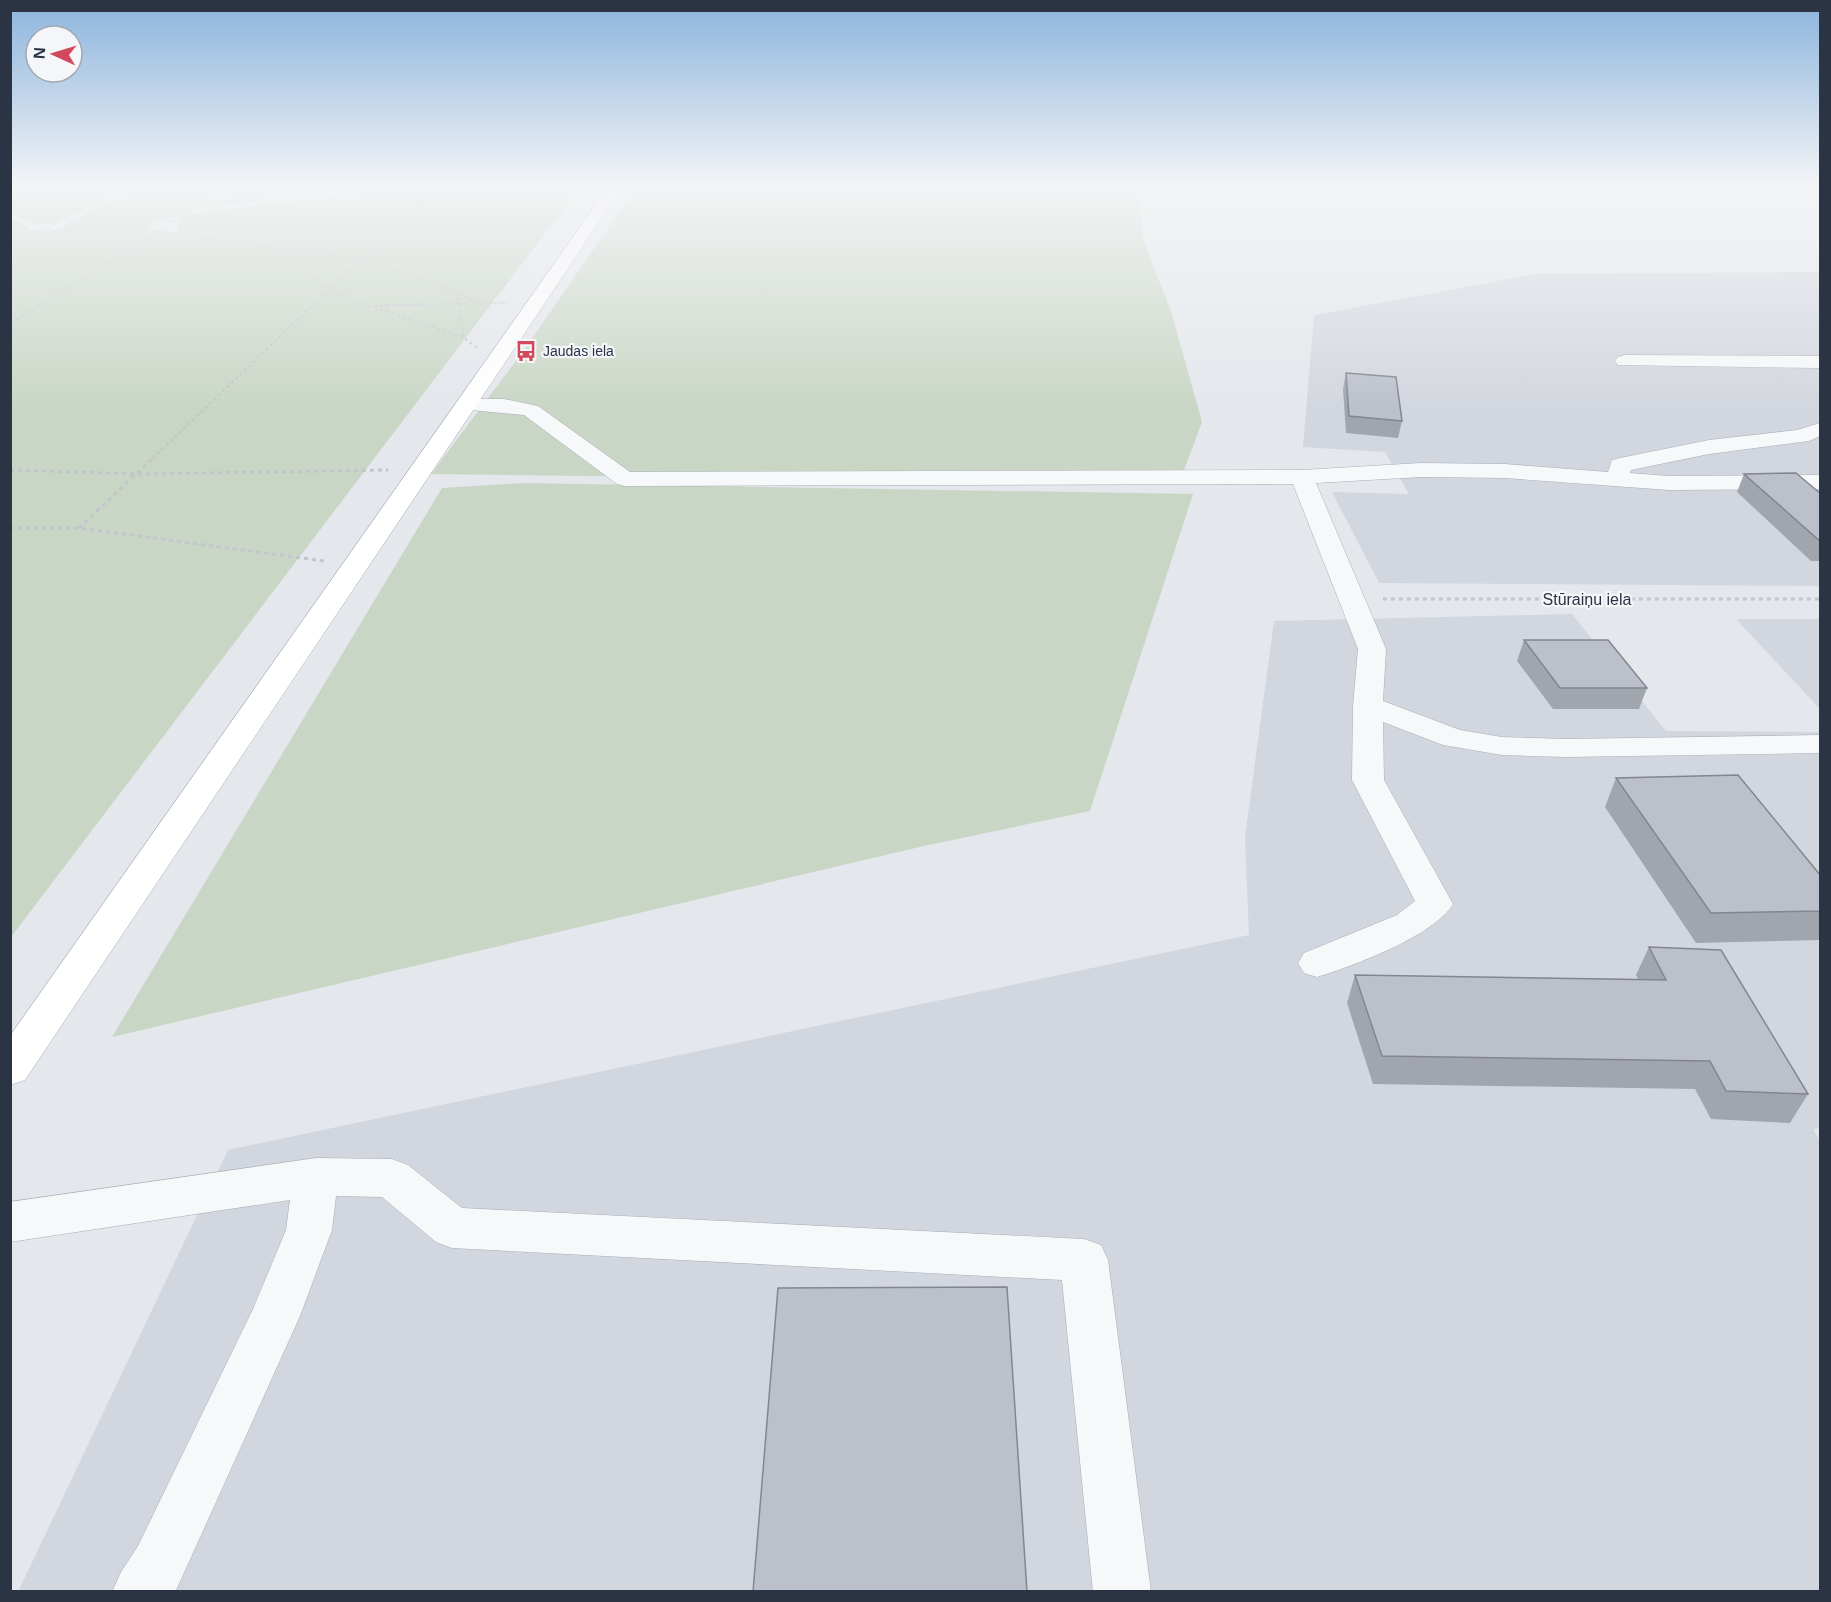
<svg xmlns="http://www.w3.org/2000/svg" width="1831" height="1602" font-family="Helvetica,sans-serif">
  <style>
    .built { fill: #d2d6de }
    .green { fill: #c9d6c5; fill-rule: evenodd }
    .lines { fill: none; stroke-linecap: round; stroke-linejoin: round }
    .minor-casing { stroke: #a9aeb7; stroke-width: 1 }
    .major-casing { stroke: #a3abb8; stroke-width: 1 }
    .path-far2 { stroke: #c2c5cb; stroke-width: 1.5; stroke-dasharray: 2 2; stroke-linecap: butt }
    .path-far1 { stroke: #c2c5cb; stroke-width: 2; stroke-dasharray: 3 3; stroke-linecap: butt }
    .path { stroke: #c2c5cb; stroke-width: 3; stroke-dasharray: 4 4; stroke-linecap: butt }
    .minor { fill: #f7f8fa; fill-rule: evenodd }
    .major { fill: #fff; fill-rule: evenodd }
    .wall { fill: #a1a5ae }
    .building { fill: #bbc0ca; stroke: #83868d; stroke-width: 1.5 }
    .labels { text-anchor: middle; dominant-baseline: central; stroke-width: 4.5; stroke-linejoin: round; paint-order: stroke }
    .far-poi-label { font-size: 14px; fill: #2b3445; stroke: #f4f6f9; text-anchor: start }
    .street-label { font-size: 16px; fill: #2b3445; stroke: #f4f6f9 }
  </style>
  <rect width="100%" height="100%" fill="#e4e7ec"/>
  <g class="built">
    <path d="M1820,272V586L1379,583L1332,492L1409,494L1385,452L1303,447L1314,316L1321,314L1536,274Z"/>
    <path d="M1572,614L1666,731L1820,732V1128L1813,1129L1820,1141V1591L18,1592L228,1150L1249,935L1245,837L1274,621Z"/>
    <path d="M1736,619H1820V709Z"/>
  </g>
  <g class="green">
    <path d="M11,186H130L55,223H32L11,213Z"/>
    <path d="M138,186H238L184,215L411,186H581L11,937V216L32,231L58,229ZM181,216L176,233L151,230V221Z"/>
    <path d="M245,186H351L206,208Z"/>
    <path d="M637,186H1137L1144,243L1171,311L1202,422L1181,478L816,479L431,474L524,350Z"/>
    <path d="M522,483L1193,494L1090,811L924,846L112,1037L442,488Z"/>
  </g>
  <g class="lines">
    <defs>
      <g id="minor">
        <path d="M1625,355L1820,356V368L1618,365L1615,361L1618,357Z"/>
        <path d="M467,399H504L538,406L630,472L1302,470L1421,463L1505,464L1608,472L1612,460L1620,458L1709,440L1797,430L1820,423V436L1809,441L1709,454L1631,470L1630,473L1669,476L1820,475V489L1669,490L1505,478L1421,477L1316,483L1386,649L1383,701L1460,730L1502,737L1565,739L1820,735V753L1565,757L1502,755L1443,745L1383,722L1384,780L1453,904C1434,936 1353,966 1317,977L1304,973L1298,963L1304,953L1397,915L1415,901L1352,780L1353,706L1358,649L1293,484L625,486L617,484L524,415L460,409L457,405L460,401Z"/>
        <path d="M316,1158L392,1159L408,1165L462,1208L1084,1239L1101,1245L1108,1260L1151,1592H1093L1062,1280L452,1248L436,1242L382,1197L336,1196L332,1230L300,1316L178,1586L175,1592H112L121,1572L138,1546L253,1309L286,1230L290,1200L10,1242V1202Z"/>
      </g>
      <path id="major" d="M609,186H623L25,1080L10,1085V1036Z"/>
    </defs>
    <use href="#minor" class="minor-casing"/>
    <use href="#major" class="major-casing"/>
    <g class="path-far2">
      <path d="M134,186L50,227V230L59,232L174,221"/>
      <path d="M243,186L174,221L163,231L261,247L330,254L413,275L457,292L459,306"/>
      <path d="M352,189L357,186"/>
      <path d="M10,238L50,227"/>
      <path d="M303,251L299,266L331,290L367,306"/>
      <path d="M457,293L477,303H507"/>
      <path d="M38,306L163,231"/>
      <path d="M313,306L439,186"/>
      <path d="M376,306L477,303"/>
    </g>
    <g class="path-far1">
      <path d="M363,304L463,337"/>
      <path d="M459,304L463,337L477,348"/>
      <path d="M374,306L427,304"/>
      <path d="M10,323L41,304"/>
      <path d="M153,458L314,304"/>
    </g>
    <g class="path">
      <path d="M10,470L139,474L388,470"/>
      <path d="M10,528H79L324,561"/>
      <path d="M79,528L155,456"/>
      <path d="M1383,599H1820"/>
    </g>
    <use href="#minor" class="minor"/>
    <use href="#major" class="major"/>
  </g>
  <g class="wall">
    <path d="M1346,373L1402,421L1398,438L1346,433L1343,389Z"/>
    <path d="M1744,474L1821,494V561H1811L1737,492Z"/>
    <path d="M1524,640L1647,688L1639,709H1553L1517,661Z"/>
    <path d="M1616,778L1821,876V940L1696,943L1605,807Z"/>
    <path d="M1649,947L1808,1094L1790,1123L1711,1119L1695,1089L1373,1084L1347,1003L1355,975L1638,979L1636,975Z"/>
  </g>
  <g class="building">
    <path d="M1346,373L1396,377L1402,421L1349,416Z"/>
    <path d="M1796,473L1821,494V542L1744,474Z"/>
    <path d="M1524,640H1608L1647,688H1560Z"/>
    <path d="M1738,775L1821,876V911L1711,913L1616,778Z"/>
    <path d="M1649,947L1721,950L1808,1094L1726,1091L1710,1061L1382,1056L1355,975L1666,980Z"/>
    <path d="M1007,1287L1027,1592H753L778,1288Z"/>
  </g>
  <linearGradient id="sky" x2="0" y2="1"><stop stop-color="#8bb4dd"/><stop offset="0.45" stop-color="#f3f4f6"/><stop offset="1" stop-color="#f3f4f6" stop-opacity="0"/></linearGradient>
  <rect width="1831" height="410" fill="url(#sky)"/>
  <defs>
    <symbol id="bus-bare" viewBox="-9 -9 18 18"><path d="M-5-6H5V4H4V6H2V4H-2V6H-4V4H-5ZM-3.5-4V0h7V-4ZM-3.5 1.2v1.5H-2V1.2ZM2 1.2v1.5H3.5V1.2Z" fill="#d1495b" stroke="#f4f6f9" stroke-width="2.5" paint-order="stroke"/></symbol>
  </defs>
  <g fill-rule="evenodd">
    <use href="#bus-bare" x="511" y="336" width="30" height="30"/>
  </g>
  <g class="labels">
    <g class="far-poi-label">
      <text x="543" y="351">Jaudas iela</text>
    </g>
    <g class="street-label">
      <text x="1587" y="599">Stūraiņu iela</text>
    </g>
  </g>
  <rect width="1831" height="1602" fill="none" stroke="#2b3445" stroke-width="24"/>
  <g transform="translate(54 54) rotate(274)"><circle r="28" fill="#f4f6f9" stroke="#a4a8b1" stroke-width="1.5"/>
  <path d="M0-4.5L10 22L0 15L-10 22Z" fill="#d1495b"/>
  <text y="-9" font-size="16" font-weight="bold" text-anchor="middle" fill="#2b3445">N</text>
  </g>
</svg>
